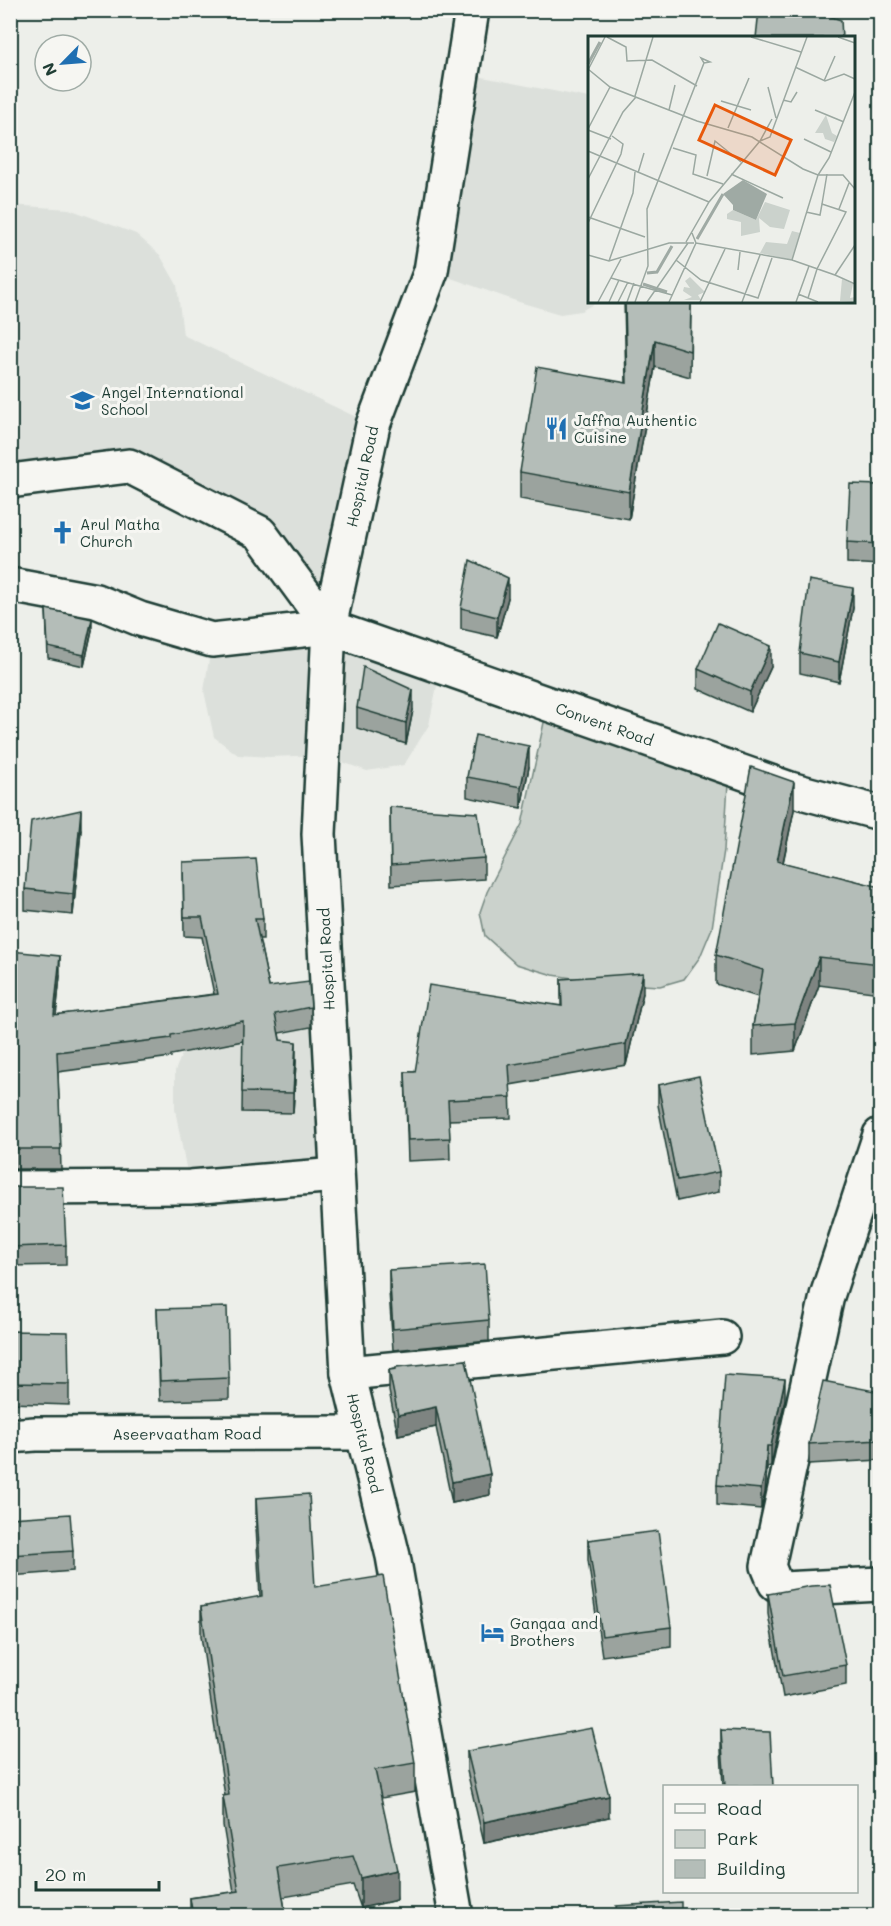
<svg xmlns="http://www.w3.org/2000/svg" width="891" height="1926" font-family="Mali,sans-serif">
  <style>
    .built { fill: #dce0db }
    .green { fill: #cbd2cc; stroke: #758880; stroke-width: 1.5 }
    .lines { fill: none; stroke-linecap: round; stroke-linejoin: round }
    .minor-casing { stroke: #1f3d34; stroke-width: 38 }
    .minor { stroke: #f6f6f2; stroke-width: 33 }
    .wall { fill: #9ba39e; stroke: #1f3d34; stroke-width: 1.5 }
    .shaded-wall { fill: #7e8481; stroke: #1f3d34; stroke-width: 1.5 }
    .building { fill: #b4bdb8; stroke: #1f3d34; stroke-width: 1.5 }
    .labels { text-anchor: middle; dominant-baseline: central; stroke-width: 6; stroke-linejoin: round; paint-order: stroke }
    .poi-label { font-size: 15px; fill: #1f3d34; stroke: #f6f6f2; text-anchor: start }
    .street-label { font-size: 15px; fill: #1f3d34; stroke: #f6f6f2 }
    .inset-river { fill: none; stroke: #9faaa4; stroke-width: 3 }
    .inset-road { fill: none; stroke: #9ba8a1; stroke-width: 1.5 }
    .view { fill: #e8590c; fill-opacity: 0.15; stroke: #e8590c; stroke-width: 3 }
    .inset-edge { fill: none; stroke: #1f3d34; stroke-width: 3 }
  </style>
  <rect width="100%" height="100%" fill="#edefea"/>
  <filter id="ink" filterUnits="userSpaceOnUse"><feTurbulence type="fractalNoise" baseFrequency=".0167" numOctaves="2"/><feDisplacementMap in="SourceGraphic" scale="12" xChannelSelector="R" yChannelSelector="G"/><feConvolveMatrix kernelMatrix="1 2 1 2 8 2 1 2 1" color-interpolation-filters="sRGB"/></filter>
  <g filter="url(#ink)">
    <g class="built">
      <path d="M462,73L589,98L590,302H597L581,311L560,314L519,302L431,271Z"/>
      <path d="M10,205L69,209L136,234L160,255L177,285L183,335L373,425L330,627L441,666L429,725L404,765L367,771L323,755L269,757L238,755L214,737L204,691L212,640L329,627L260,533L129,466L11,481Z"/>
      <path d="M254,1014L329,1016L337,1175L189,1183L175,1109V1071L188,1039Z"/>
    </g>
    <path class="green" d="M548,704L729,767L724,850L712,928L700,957L684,979L660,986L605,983L553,975L516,964L485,936L480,912L487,892L522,824Z"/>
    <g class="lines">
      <defs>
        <g id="minor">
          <path d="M10,481L129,466L260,533L329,627"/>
          <path id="s1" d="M10,585L96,601L140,619L212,640L329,627L790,789L880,813"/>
          <path d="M880,1135L827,1296L768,1566L775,1583L783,1589L880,1584"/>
          <path d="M10,1188L190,1187L337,1175"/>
          <path d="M348,1373L722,1337"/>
          <path id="s2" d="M10,1436L35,1434L363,1433"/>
          <path id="s3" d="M456,1916L393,1556L348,1373L319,834L329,627L373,425L431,271L472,10"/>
        </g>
      </defs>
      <use href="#minor" class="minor-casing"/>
      <use href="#minor" class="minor"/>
    </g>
    <g class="wall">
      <path d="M624,302H691L690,377L655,367L629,519L520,499V472L626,383Z"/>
      <path d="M880,485V565L847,563V542Z"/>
      <path d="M508,598L497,637L461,629V608Z"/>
      <path d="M853,608L839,682L800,673V653Z"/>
      <path d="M46,609L92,630L84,666L48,658Z"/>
      <path d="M771,667L750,712L698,689V669Z"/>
      <path d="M357,708L413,710L406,744L357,728Z"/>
      <path d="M529,767L521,808L467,797V777Z"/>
      <path d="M390,807L484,858V879L391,885Z"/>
      <path d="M794,810L783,863L880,887V993L819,985L795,1051L753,1055V1026L758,997L716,984V955Z"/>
      <path d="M81,830L73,915L25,910V889Z"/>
      <path d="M183,862L263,919V939H259L269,987L311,1007V1027L279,1033L280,1040L296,1061L293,1113L242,1112L243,1041L171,1055V1057L58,1072L61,1169H10L11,951L60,976L56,1015L214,994L202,937L184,936Z"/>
      <path d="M561,979L643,993L626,1065L510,1085L511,1118L449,1120L450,1159L408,1161L405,1072H415L561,1006Z"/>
      <path d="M658,1085L719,1172V1192L677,1201L658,1105Z"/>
      <path d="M10,1187L66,1245V1265L10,1266Z"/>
      <path d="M389,1270L489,1320V1341L393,1350L389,1291Z"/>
      <path d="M157,1309L229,1378V1399L160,1401Z"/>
      <path d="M10,1331L69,1384V1405L10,1403Z"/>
      <path d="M466,1360L490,1495L452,1503L436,1427L398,1435L389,1391V1370Z"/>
      <path d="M880,1392V1460L809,1464V1444Z"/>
      <path d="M785,1399L771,1466L767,1467L765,1493L761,1509L717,1505V1485Z"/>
      <path d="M256,1498L315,1587L415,1763V1792L381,1798L397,1900L361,1908L353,1885L283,1897L286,1916H190V1898L234,1892L223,1825V1796H225L201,1636V1607L260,1597L256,1527Z"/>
      <path d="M10,1518L73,1551V1571L10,1576Z"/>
      <path d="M588,1540L671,1627V1647L602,1656L588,1560Z"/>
      <path d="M768,1594L846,1665V1685L783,1697L768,1614Z"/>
      <path d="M721,1730L773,1786H723L721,1750Z"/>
      <path d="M467,1751L609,1817L484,1843L467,1771Z"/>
    </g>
    <g class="shaded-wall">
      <path d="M655,340V367L629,519V492Z"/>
      <path d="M508,578V598L497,637V617Z"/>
      <path d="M853,588V608L839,682V662Z"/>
      <path d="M92,619V630L84,666V655Z"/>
      <path d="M771,646V667L750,712V692Z"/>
      <path d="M413,690V710L406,744V723Z"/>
      <path d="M529,746V767L521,808V787Z"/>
      <path d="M794,782V810L777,890V861Z"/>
      <path d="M81,810V830L73,915V894Z"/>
      <path d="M60,956V976L54,1035V1015Z"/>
      <path d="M819,957V985L795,1051V1023Z"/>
      <path d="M643,973V993L626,1065V1044Z"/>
      <path d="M296,1042V1061L293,1113V1093Z"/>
      <path d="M785,1379V1399L771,1466V1446Z"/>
      <path d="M436,1407V1427L398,1435V1415Z"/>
      <path d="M767,1446V1467L765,1493L761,1509V1489Z"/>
      <path d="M490,1474V1495L452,1503V1482Z"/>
      <path d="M609,1796V1817L484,1843V1822Z"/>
      <path d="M397,1870V1900L361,1908V1878Z"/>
    </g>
    <g class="building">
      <path d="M759,10H811L841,20L842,38H756Z"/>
      <path d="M625,302H691L690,351L655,340L629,492L520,472L537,367L627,383Z"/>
      <path d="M850,484L880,485V544L847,542Z"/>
      <path d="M470,560L508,578L497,617L461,608Z"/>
      <path d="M809,580L853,588L839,662L800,653Z"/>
      <path d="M46,609L92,619L84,655L48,647Z"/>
      <path d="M718,623L771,646L750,692L698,669Z"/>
      <path d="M363,667L413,690L406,723L357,708Z"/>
      <path d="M475,735L529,746L521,787L467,777Z"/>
      <path d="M751,767L794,782L777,861L880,887V964L819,957L795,1023L753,1026L763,970L716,955Z"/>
      <path d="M390,807L478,813L484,858L391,865Z"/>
      <path d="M81,810L73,894L25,889L31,821Z"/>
      <path d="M256,859L263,919H255L269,987L309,982V984L311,1007L275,1014L280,1040L296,1042L293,1093L242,1092L243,1021L171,1035V1038L57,1052L61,1149H10L11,951L60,956L54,1015L218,994L202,917H184L183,862Z"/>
      <path d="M643,973L626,1044L509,1065L511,1097L448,1100L450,1138L408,1140L405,1072H415L429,985L562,1006L561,979Z"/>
      <path d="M699,1076L719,1172L677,1180L658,1085Z"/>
      <path d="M10,1187H63L66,1245L10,1247Z"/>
      <path d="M485,1264L489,1320L393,1329L389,1270Z"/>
      <path d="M227,1307L229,1378L160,1381L157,1309Z"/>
      <path d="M10,1331L68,1332L69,1384L10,1383Z"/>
      <path d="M466,1360L490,1474L452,1482L436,1407L398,1415L389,1370L396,1369V1367Z"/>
      <path d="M725,1375L785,1379L771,1446H767L765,1473L761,1489L717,1485Z"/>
      <path d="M823,1381L880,1392V1440L809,1444Z"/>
      <path d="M309,1494L315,1587L383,1576L415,1763L375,1770L397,1870L361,1878L353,1856L278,1868L286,1916H193L190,1898L239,1891L223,1796L229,1795L201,1607L262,1596L256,1498Z"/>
      <path d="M70,1514L73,1551L10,1555V1518Z"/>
      <path d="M658,1531L671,1627L602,1636L588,1540Z"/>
      <path d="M830,1585L846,1665L783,1676L768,1594L811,1586Z"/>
      <path d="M592,1728L609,1796L484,1822L467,1751Z"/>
      <path d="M721,1730L770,1732L773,1786H725Z"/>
      <path d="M681,1902V1916H617L616,1906Z"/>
    </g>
  </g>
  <defs>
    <symbol id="school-bare" viewBox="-9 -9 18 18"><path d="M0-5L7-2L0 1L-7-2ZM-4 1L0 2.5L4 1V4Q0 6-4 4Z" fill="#1f6fb2" stroke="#f6f6f2" stroke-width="2.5" paint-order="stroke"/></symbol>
    <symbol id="restaurant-bare" viewBox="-9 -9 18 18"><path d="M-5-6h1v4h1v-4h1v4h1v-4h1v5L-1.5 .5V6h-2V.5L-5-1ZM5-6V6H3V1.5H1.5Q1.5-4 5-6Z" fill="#1f6fb2" stroke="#f6f6f2" stroke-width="2.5" paint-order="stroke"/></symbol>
    <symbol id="church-bare" viewBox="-9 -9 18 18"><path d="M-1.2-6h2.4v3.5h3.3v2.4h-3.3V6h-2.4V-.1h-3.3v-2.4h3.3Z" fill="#1f6fb2" stroke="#f6f6f2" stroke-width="2.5" paint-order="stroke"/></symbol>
    <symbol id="hotel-bare" viewBox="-9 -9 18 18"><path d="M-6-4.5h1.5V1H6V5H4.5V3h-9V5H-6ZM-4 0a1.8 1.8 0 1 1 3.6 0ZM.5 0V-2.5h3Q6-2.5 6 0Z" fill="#1f6fb2" stroke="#f6f6f2" stroke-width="2.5" paint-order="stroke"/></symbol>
  </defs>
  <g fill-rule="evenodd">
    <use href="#school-bare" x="66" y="384" width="33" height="33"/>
    <use href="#restaurant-bare" x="540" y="412" width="33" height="33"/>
    <use href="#church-bare" x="46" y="516" width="33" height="33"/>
    <use href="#hotel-bare" x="476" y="1616" width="33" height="33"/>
  </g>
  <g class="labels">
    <g class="poi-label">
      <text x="101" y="392">Angel International<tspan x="101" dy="17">School</tspan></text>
      <text x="574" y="420">Jaffna Authentic<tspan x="574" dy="17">Cuisine</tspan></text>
      <text x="80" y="524">Arul Matha<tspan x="80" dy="17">Church</tspan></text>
      <text x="510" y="1623">Gangaa and<tspan x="510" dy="17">Brothers</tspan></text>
    </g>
    <g class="street-label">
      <text stroke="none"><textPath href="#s3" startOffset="1455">Hospital Road</textPath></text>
      <text stroke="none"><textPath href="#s1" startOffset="620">Convent Road</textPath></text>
      <text transform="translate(326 959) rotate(-93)">Hospital Road</text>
      <text stroke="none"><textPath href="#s2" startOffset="177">Aseervaatham Road</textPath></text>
      <text transform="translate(365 1443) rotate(76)">Hospital Road</text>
    </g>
  </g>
  <g transform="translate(588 36)">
    <rect width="267" height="267" fill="#edefea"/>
    <path d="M238,79L244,97L249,100L246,106L237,103L235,97H227ZM177,166L202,174L196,193L182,191L171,182L172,196L153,200V186L139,183V178L145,174L168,184ZM204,195L212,197L204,224L172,217L178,206L199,208ZM102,241L117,256L110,259L113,264H96L104,261L95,255L96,251L102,252L97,245ZM254,243L265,248L262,262L267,261V266L252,265Z" fill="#cbd2cc"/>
    <path d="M155,144L179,158L168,184L145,174V169L135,158Z" fill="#9faaa4"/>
    <path class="inset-river" d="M0,28L12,6M109,203L135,158M59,237L69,236L84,210M55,248L79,256"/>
    <path class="inset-road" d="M19,1L38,11L39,25L64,24L109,50M163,1L213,16M250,1L267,7M207,31L237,45L256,38L267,43M0,33L22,51L109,85L164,101L215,133L230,139H255L267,153M0,34L17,1M236,45L247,20M180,51L188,82M47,60L65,1M195,64L203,66L209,56M133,65L163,74M81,74L87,49M227,74L256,86M140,92L161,42M0,93L22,51M0,94L23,103M216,103L243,116M172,105L182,101L219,1M85,112L108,119L105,138L135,148M0,115L121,166M50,137L56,117M143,138L195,162M119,140L127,105L153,126M0,143L35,76L48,61M234,168L239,138M251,173L261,147M218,176L232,179L234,168L258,176L229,233L220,262M0,181L57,201M0,187L33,118L35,108L24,100M98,206L121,166L172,105L184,83M108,207L204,224L247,239L267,209M0,219L21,225L81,207H106M88,224L113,244L170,262L184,222M204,224L230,139L241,122L267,56M21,225L45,157L47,136M150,234L152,216M247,239L267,248M23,242L84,259M210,258L230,266M10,266L33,223M21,266L31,244M30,266L40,246M39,266L46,247M47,266L60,230L59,173L116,27L122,26L113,22L116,27M59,266L100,207M81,266L108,207L104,197M112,266L137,213M154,266L172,219M208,266L221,230"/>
    <path class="view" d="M127,69L203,104L187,139L111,104Z"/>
    <rect width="267" height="267" class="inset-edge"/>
  </g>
  <rect width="891" height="1926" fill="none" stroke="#f6f6f2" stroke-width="36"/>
  <rect x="18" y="18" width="855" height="1890" fill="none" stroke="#1f3d34" stroke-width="2" filter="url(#ink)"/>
  <rect x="663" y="1785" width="195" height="108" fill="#f6f6f2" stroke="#a0aca6" stroke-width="1.5"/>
  <rect x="675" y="1804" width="30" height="9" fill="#f6f6f2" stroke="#a0aca6" stroke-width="1.5"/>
  <text x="717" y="1815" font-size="18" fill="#1f3d34">Road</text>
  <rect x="675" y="1830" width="30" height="18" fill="#cbd2cc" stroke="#a0aca6" stroke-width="1.5"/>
  <text x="717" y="1845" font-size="18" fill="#1f3d34">Park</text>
  <rect x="675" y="1860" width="30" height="18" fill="#b4bdb8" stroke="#a0aca6" stroke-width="1.5"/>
  <text x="717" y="1875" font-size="18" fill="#1f3d34">Building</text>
  <g transform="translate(63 63) rotate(245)"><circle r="28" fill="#f6f6f2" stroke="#a0aca6" stroke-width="1.5"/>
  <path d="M0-4.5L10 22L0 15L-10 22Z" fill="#1f6fb2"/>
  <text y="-9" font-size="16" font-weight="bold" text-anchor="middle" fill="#1f3d34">N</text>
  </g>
  <path d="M36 1881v9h123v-9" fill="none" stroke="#1f3d34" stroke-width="3"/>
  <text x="45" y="1881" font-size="18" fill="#1f3d34" stroke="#f6f6f2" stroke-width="4.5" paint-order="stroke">20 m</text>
</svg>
